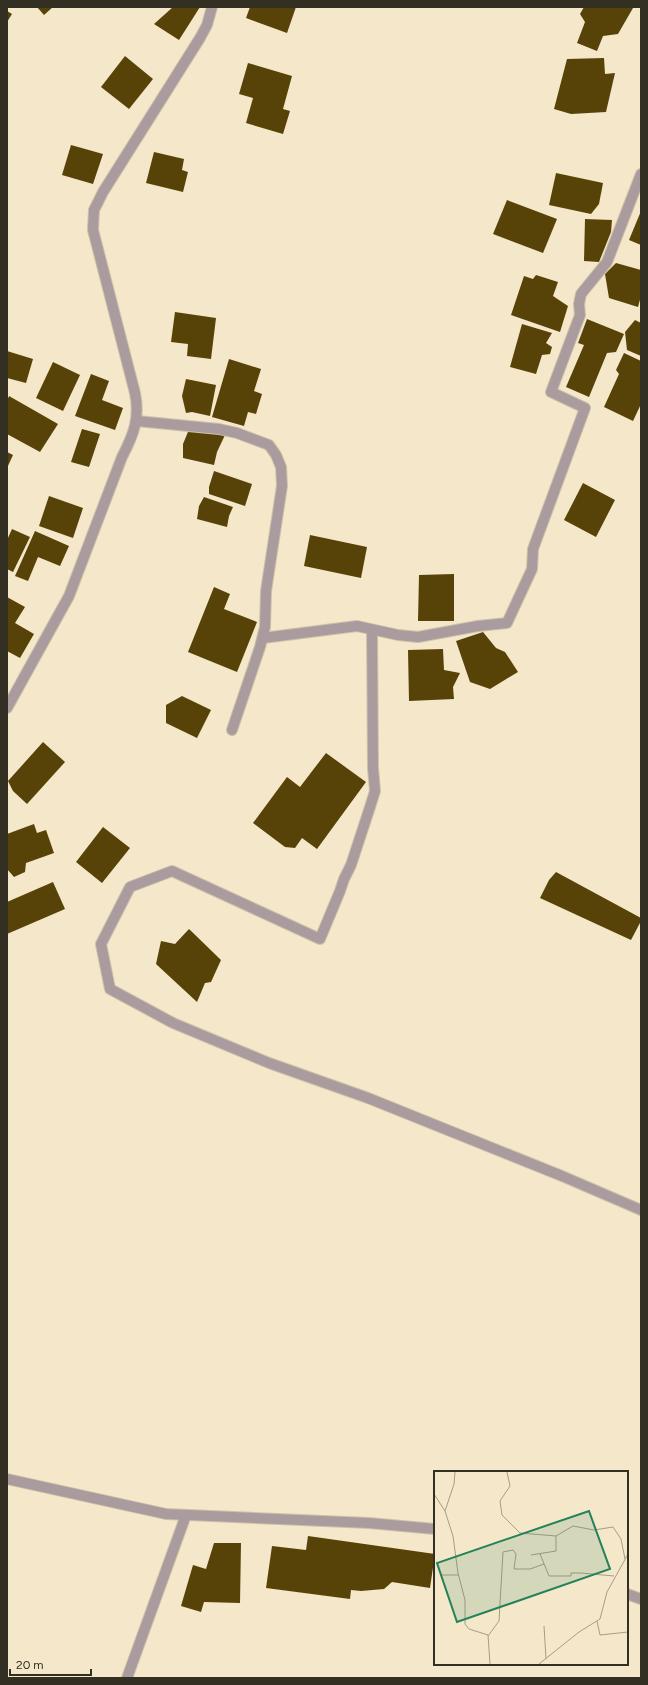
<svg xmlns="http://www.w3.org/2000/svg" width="648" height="1685" font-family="Figtree,sans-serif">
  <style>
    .building { fill: #574308 }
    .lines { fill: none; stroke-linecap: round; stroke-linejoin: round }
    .minor-casing { stroke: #cdc2a9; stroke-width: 12 }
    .minor { stroke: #aa9b9f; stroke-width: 10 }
    .inset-road { fill: none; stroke: #a79d87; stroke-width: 1 }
    .view { fill: #238259; fill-opacity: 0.15; stroke: #238259; stroke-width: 2 }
    .inset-edge { fill: none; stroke: #332f23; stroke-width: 2 }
  </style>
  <rect width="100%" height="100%" fill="#f4e7ca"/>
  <g class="building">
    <path d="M37,7H53L44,15Z"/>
    <path d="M173,7H200L179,40L154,24Z"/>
    <path d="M250,7H296L287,33L246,18Z"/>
    <path d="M584,7H631L633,8L618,34L603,36L597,51L577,43L585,22L580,14Z"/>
    <path d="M7,11L12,14L7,22Z"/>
    <path d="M125,56L153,79L129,109L101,87Z"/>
    <path d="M604,58L605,74L615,73L606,112L571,114L554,109L567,59Z"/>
    <path d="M248,63L292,76L283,109L290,111L283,134L246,123L253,98L239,94Z"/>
    <path d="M71,145L103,154L93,184L62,175Z"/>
    <path d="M154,152L184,159L182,170L188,172L183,192L146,183Z"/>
    <path d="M556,173L603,183L599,204L591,214L549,205Z"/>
    <path d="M507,200L557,219L543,253L493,234Z"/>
    <path d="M641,211V245L629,240Z"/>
    <path d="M585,219L612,220L611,232L599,262L584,261Z"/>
    <path d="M616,263L641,270V296L638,307L609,298L605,274Z"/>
    <path d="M536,275L558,282L553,296L568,306L560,332L511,315L524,276L533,279Z"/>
    <path d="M175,312L216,318L211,359L187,356L188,344L171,342Z"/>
    <path d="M587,319L624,334L616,352L607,353L589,397L566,387L584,345L578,343Z"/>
    <path d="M635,320L641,323V356L627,350L625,332Z"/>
    <path d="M522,324L552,333L546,343L552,347L550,354L542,355L536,374L510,367Z"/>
    <path d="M7,351L33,359L26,383L7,378Z"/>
    <path d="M624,353L641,361V404L633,421L604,407L619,374L616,370Z"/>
    <path d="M229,359L261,369L254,391L262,394L256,414L248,412L244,426L212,417Z"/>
    <path d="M53,362L80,375L63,411L36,398Z"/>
    <path d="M91,374L109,381L102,400L123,408L115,430L75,416Z"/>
    <path d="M186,379L216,385L210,416L192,412L186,413L182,396Z"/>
    <path d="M9,396L58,424L40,452L7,434V401Z"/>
    <path d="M190,427L225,435L217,452L214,465L183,458V444Z"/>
    <path d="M82,429L100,434L89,467L71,462Z"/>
    <path d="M7,452L13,455L7,468Z"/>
    <path d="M214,471L252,484L245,506L209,494V487Z"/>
    <path d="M583,483L615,500L596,537L564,520Z"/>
    <path d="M49,496L83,508L73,538L39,526Z"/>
    <path d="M204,497L233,507L229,516L227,527L197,519L199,506Z"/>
    <path d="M12,529L30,537L13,572L7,569V540Z"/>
    <path d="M35,531L69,546L60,566L38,557L28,581L15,576Z"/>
    <path d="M310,535L367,547L361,578L304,566Z"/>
    <path d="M454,574V621H418L419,575Z"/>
    <path d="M214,587L230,594L224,609L257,622L237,672L188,652Z"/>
    <path d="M7,597L25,607L15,623L34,634L20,658L7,651Z"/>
    <path d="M483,632L496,648L505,652L518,672L490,689L470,682L456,641Z"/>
    <path d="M443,649L444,670L460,673L453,687L454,699L409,701L408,650Z"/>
    <path d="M182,696L211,710L197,738L166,723V705Z"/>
    <path d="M43,742L65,762L27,804L13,791L8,781Z"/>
    <path d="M326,753L366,782L317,849L302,838L295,848L285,847L253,823L287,777L300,787Z"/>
    <path d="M34,824L37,833L46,830L54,853L26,863L25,872L14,877L7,869V834Z"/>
    <path d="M103,827L130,848L102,883L76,862Z"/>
    <path d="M556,872L641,918V921L631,940L540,898L549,880Z"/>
    <path d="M53,882L65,909L7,934V902Z"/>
    <path d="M189,929L221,960L211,982L205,983L197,1002L156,964L161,941L175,944Z"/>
    <path d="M308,1536L435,1554L430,1588L392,1582L384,1589L361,1591L351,1590L350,1599L266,1588L272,1546L306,1550Z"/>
    <path d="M214,1543H241L240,1603L204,1602L201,1612L181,1606L193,1565L206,1569Z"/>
  </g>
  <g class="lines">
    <defs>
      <g id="minor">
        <path d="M137,421L219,429L237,433L269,445L276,455L281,467L282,486L266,591L265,627L260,647L232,730"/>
        <path d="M372,630L373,768L375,791L370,807L351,865L344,879L340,891L320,939L172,871L130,887L101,944L110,989L173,1023L269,1063L368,1098L562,1176L641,1210"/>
        <path d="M263,638L357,626L398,635L418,637L478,626L507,623L532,569L533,549L585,408L551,392L580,315L579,304L581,294L607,262L641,174"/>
        <path d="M7,708L69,596L122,457C134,434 140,418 135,393L93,230L94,210L103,192L200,38L207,25L212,7"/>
        <path d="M7,1479L166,1514L369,1523L435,1529"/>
        <path d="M627,1594L641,1599"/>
        <path d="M127,1678L186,1515"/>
      </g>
    </defs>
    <use href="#minor" class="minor-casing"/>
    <use href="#minor" class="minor"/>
  </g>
  <g transform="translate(434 1471)">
    <rect width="194" height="194" fill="#f4e7ca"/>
    <path class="inset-road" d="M73,1L76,15L66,30L68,44L86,62L122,65L139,55L160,59L179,56L187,68L191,88M0,23L11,40L19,65L24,102L31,129V153L35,158L54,164L56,193M11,40L20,13L21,1M106,83L115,105H137V102H147L180,105M97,84L122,80V65M6,104H24M163,150L166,164L194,161M110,155L112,188M54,165L65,150L69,81L79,79L82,83L80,98H96L110,93M105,193L145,161L166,148L173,121L194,83"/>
    <path class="view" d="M155,40L176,98L23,151L3,92Z"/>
    <rect width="194" height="194" class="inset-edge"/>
  </g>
  <rect width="648" height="1685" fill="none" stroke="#332f23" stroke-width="16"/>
  <path d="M10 1669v6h81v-6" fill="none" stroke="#332f23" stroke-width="2"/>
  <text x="16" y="1669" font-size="12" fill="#332f23" stroke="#f4e7ca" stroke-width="3" paint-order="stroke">20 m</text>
</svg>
